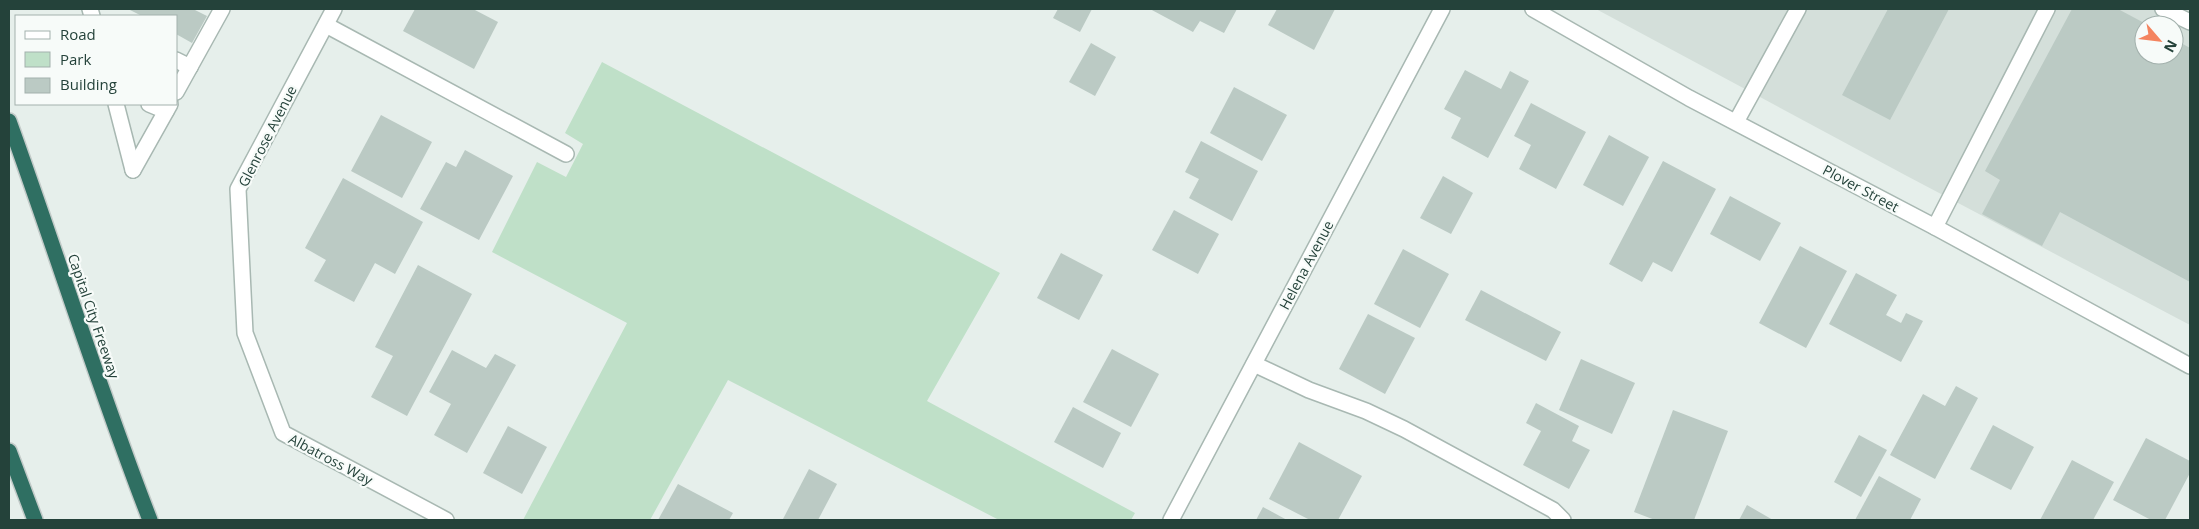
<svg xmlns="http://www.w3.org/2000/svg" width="2199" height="529" font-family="'Open Sans',sans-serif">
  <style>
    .built { fill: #d4dfda; fill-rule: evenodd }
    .green { fill: #bfe0c8 }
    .building { fill: #bbcac4 }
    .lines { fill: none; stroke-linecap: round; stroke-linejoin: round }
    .minor-casing { stroke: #a8b8b2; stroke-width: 18 }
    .highway-casing { stroke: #c2cac8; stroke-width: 18 }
    .minor { stroke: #fff; stroke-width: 15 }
    .highway { stroke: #2f6f62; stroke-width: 15 }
    .labels { text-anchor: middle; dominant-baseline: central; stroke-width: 4.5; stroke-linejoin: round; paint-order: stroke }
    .street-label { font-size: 14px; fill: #24423a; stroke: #f7fbf9 }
  </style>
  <rect width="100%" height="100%" fill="#e6efeb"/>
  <path class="built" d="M1596,9H2190V325L1905,175ZM2144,25H2174V55H2144Z"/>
  <path class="green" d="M602,62L1000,273L927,401L1135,513L1131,520H999L728,380L650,520H523L627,323L492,252L537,162L566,177L583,144L565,133Z"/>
  <g class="building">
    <path d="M128,9H193L207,16L192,43L176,34V16H142Z"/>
    <path d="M415,9H473L498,22L474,69L403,31Z"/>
    <path d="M1058,9H1092L1080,32L1053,18Z"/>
    <path d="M1150,9H1237L1224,33L1200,21L1193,32Z"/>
    <path d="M1277,9H1335L1314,50L1268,25Z"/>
    <path d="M1888,9H1949L1890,120L1842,95Z"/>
    <path d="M2072,9H2118L2148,25H2144V55H2174V39L2190,48V282L2060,212L2042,246L1982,214L2000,180L1985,171Z"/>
    <path d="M1091,43L1116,57L1095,96L1069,82Z"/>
    <path d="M1465,70L1501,89L1510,71L1529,81L1488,158L1451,138L1461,118L1444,109Z"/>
    <path d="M1234,87L1287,115L1262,161L1210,133Z"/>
    <path d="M1531,103L1586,132L1556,189L1519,169L1531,145L1514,136Z"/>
    <path d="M381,115L432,142L402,198L351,171Z"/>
    <path d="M1609,135L1649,157L1623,206L1583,185Z"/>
    <path d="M1201,141L1258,171L1232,221L1189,198L1199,179L1185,172Z"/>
    <path d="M465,150L513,176L479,240L420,209L446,162L456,167Z"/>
    <path d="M1663,161L1716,189L1672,272L1653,262L1642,282L1609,264Z"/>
    <path d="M1443,176L1473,193L1451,234L1420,218Z"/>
    <path d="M343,178L423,222L395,274L375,263L354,302L314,281L326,260L305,248Z"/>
    <path d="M1730,196L1781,223L1760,261L1710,234Z"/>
    <path d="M1174,210L1219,234L1198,274L1152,250Z"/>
    <path d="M1800,246L1847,271L1806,348L1759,323Z"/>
    <path d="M1403,249L1449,274L1420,328L1374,304Z"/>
    <path d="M1061,253L1103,275L1079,320L1037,298Z"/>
    <path d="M418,265L472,294L407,416L371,397L393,356L375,347Z"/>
    <path d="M1856,273L1897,295L1886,315L1901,323L1906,313L1923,321L1901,362L1829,324Z"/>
    <path d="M1481,290L1561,332L1546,361L1465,320Z"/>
    <path d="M1368,314L1415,338L1385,394L1339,369Z"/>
    <path d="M1112,349L1159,374L1131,427L1083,402Z"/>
    <path d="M452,350L486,368L495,354L516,365L467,453L434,435L451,404L429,392Z"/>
    <path d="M1581,359L1635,383L1612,434L1559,410Z"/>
    <path d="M1956,386L1978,398L1935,479L1890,455L1923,394L1945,406Z"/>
    <path d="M1536,403L1579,426L1572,441L1590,450L1569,489L1523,465L1541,431L1526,423Z"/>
    <path d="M1073,407L1121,433L1103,468L1054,442Z"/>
    <path d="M1673,410L1728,431L1694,520H1655L1634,512Z"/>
    <path d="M1993,425L2034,447L2011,490L1970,469Z"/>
    <path d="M508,426L547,447L522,494L483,473Z"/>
    <path d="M1859,435L1887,450L1861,497L1834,482Z"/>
    <path d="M2146,438L2190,461V473L2165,520H2151L2113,500Z"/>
    <path d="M1299,442L1362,476L1338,520H1310L1269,499Z"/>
    <path d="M2072,460L2114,482L2093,520H2040Z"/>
    <path d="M809,469L837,484L818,520H785L783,519Z"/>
    <path d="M1879,476L1921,499L1910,520H1855Z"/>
    <path d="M678,484L733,513L729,520H658Z"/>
    <path d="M1747,505L1773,520H1739Z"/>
    <path d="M1263,507L1287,520H1256Z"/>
  </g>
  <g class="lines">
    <defs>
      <g id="minor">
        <path d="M90,9L92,16"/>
        <path d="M334,9L238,189L245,333L283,433L446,520"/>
        <path d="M1533,9L1689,98L1935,227L2190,366"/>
        <path d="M2163,9L2190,22"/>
        <path d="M326,25L566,154"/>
        <path d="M176,60L190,67"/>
        <path d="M176,92L222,9"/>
        <path d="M116,104L133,170"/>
        <path d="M149,104L166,111"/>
        <path d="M1736,122L1798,9"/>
        <path d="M133,170L170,104"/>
        <path d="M1935,227L2047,9"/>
        <path d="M1254,364L1309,390L1366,411L1404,429L1553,510L1563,520"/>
        <path d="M1171,520L1442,9"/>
      </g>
      <g id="highway">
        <path d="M9,121C57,254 99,389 150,520"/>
        <path d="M9,451L35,520"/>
      </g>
    </defs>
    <use href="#minor" class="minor-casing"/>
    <use href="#highway" class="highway-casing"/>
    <use href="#minor" class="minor"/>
    <use href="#highway" class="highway"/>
  </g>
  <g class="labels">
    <g class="street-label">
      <text transform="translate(267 136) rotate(-63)">Glenrose Avenue</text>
      <text transform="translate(1861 188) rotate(28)">Plover Street</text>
      <text transform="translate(1306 265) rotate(-62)">Helena Avenue</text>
      <text transform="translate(94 316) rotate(71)">Capital City Freeway</text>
      <text transform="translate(331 459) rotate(28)">Albatross Way</text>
    </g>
  </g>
  <rect width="2199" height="529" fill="none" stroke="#24423a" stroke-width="20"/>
  <rect x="15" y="15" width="162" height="90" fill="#f7fbf9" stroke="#a3b1ad"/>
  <rect x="25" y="31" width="25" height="8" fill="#ffffff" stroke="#a3b1ad"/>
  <text x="60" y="40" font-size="15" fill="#24423a">Road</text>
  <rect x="25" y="52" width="25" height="15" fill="#bfe0c8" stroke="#a3b1ad"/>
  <text x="60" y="65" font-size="15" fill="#24423a">Park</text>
  <rect x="25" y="78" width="25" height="15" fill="#bbcac4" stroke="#a3b1ad"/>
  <text x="60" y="90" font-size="15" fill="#24423a">Building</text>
  <g transform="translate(2159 40) rotate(118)"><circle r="24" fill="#f7fbf9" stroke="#a3b1ad"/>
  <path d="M0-4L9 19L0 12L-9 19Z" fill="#f4845f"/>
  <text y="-8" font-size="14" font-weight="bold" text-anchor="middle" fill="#24423a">N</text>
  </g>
</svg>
